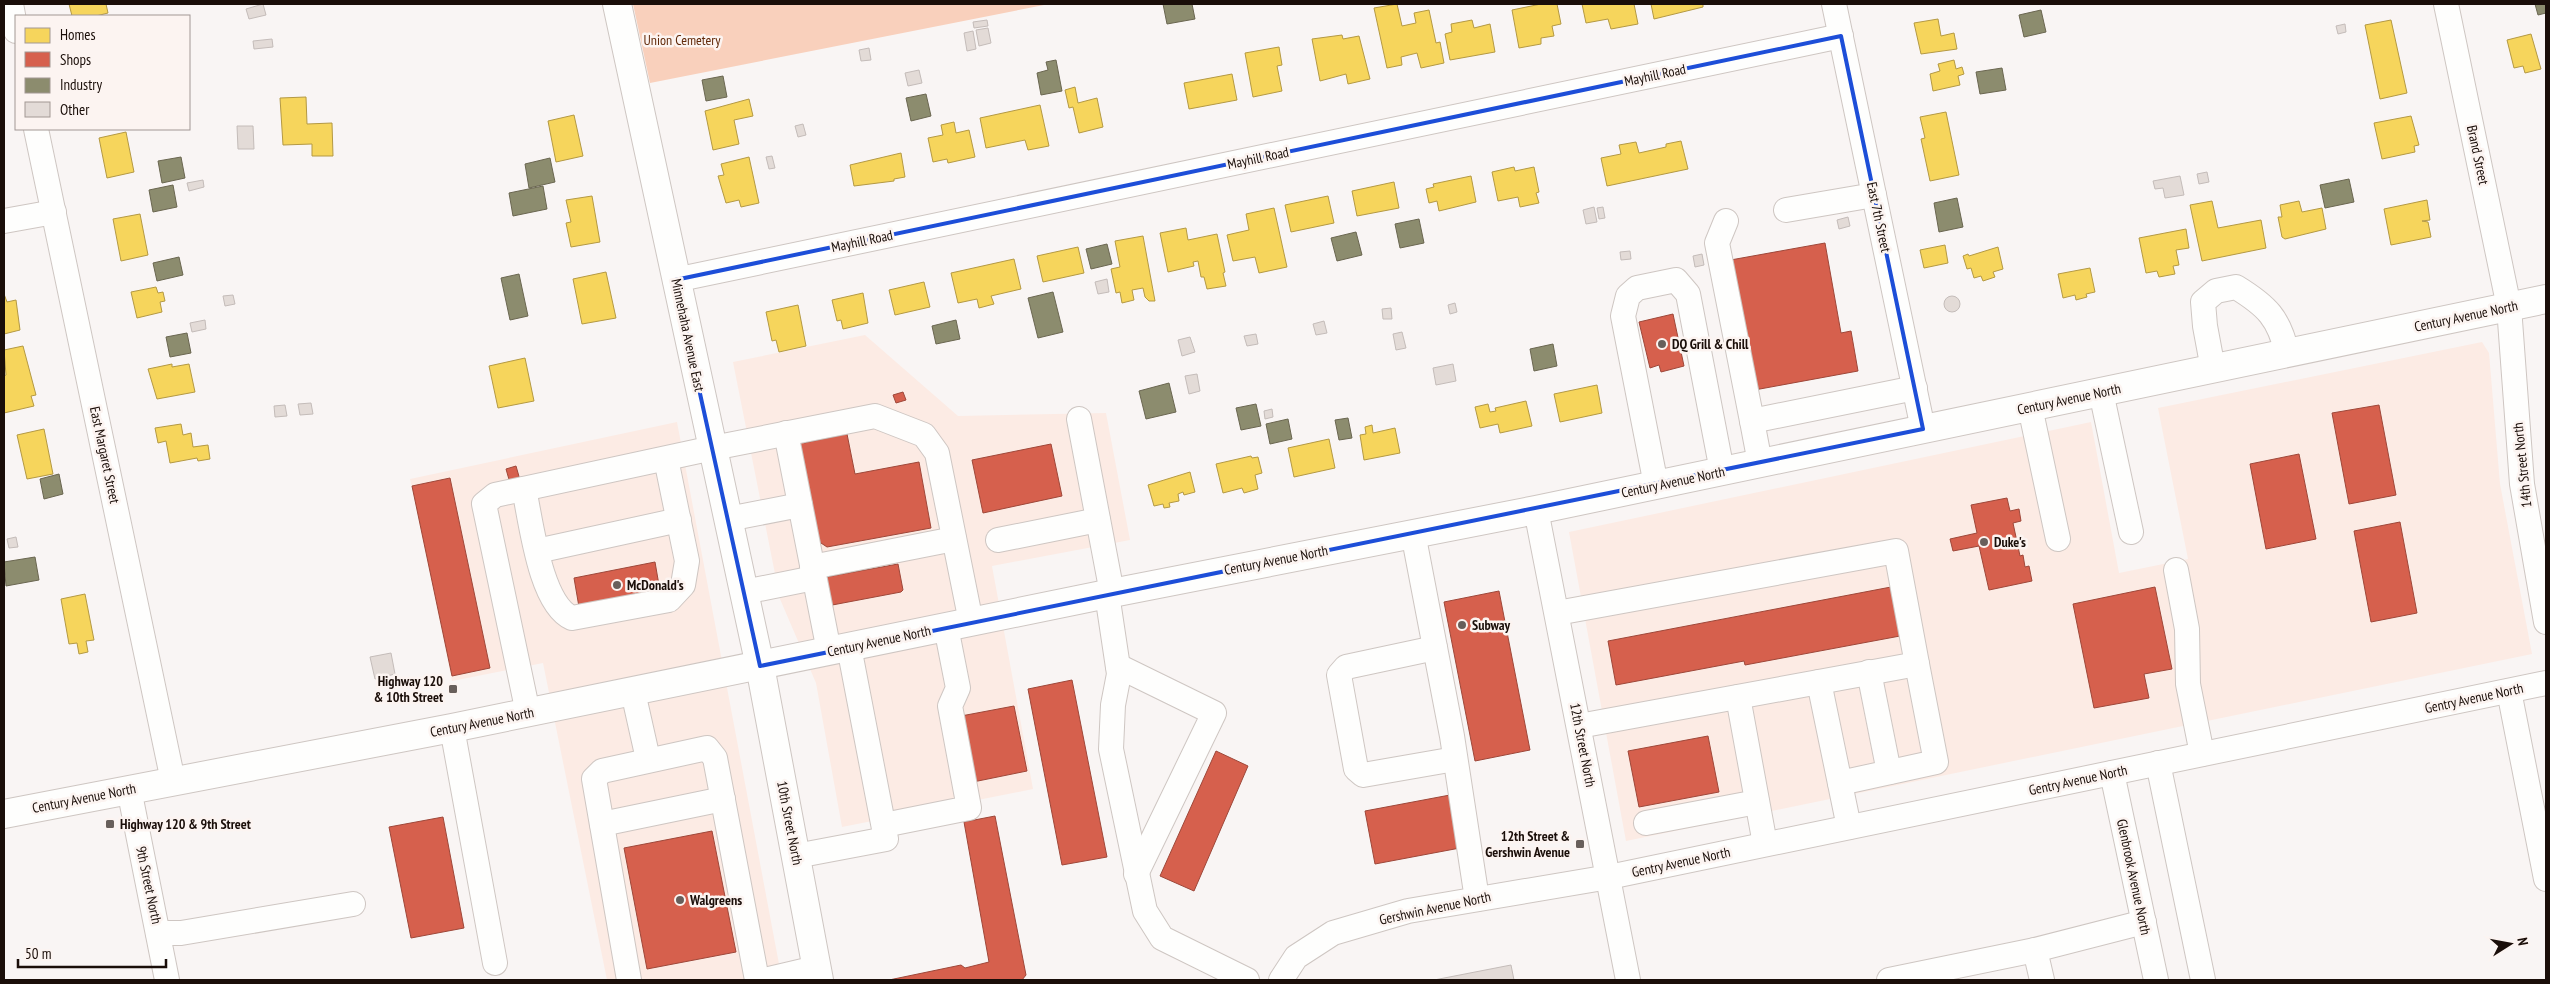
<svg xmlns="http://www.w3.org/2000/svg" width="2550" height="984" font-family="'PT Sans Narrow',sans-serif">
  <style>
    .built { fill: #fcebe4 }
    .green { fill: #f9d0bc }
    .homes { fill: #f6d55c; stroke: #b49943 }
    .shops { fill: #d6604d; stroke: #9e4739 }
    .industry { fill: #8c8c6e; stroke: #6a6650 }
    .building { fill: #e3dbd7; stroke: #c4bcb9 }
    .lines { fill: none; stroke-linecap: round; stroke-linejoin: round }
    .minor-casing { stroke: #cec6c2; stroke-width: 26 }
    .major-casing { stroke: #cec6c2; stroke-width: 30 }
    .minor { stroke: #fefefd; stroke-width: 24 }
    .major { stroke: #fefefd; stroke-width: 28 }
    .marked { fill: none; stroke: #1d4ed8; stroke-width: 4; stroke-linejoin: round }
    .poi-dot { fill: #685f5b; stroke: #fcf4f1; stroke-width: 2 }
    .labels { text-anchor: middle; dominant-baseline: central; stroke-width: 5; stroke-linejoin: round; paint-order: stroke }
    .park-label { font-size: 14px; fill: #622a0a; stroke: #fcf4f1 }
    .street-label { font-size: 14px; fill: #1a0e09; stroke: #fcf4f1 }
    .poi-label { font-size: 14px; font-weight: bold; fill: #1a0e09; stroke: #fcf4f1; text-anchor: start }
  </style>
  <rect width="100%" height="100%" fill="#f9f5f4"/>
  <g class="built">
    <path d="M865,335L958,416L1106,413L1130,540L992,566L1033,789L842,827L816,683L780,599L733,362Z"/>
    <path d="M2482,342L2489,353L2500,484L2532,654L1626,841L1569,532L2091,422L2119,573L2188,559L2158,408Z"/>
    <path d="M677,422L782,980H607L543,663L452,681L410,479Z"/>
  </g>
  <path class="green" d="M633,4H1049L650,83Z"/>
  <g class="homes">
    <path d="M69,4H106L108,13L96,16H72Z"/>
    <path d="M1397,4L1402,26L1416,23L1414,13L1429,10L1436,43L1440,42L1444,63L1421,68L1417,53L1401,57L1402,65L1387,68L1374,8Z"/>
    <path d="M1541,4H1557L1561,24L1552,26L1554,36L1541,38V44L1519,48L1512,10Z"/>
    <path d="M1582,4H1634L1638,24L1611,29L1608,19L1586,23Z"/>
    <path d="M1651,4H1703V7L1654,19Z"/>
    <path d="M1938,19L1941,36L1954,33L1957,49L1921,54L1914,23Z"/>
    <path d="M1472,20L1474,28L1490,24L1495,52L1450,60L1445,34L1452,32L1451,24Z"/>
    <path d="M2391,20L2407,93L2380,99L2365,25Z"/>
    <path d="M2531,34L2541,69L2525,73L2523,66L2514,68L2507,40Z"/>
    <path d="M1342,35L1343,39L1359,36L1370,79L1348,84L1346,74L1320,81L1312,39Z"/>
    <path d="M1279,47L1282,65L1277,66L1282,91L1253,97L1245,53Z"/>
    <path d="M1954,60L1956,69L1962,67L1964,74L1958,76L1960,85L1933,91L1930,74L1940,71L1938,64Z"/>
    <path d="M1232,74L1237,100L1189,109L1184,83Z"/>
    <path d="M1075,87L1078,103L1097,98L1103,127L1079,133L1073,107L1069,108L1065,90Z"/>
    <path d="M306,97L307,124L332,123L333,156H312V144L283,145L280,98Z"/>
    <path d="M749,99L753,116L734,120L739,144L713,150L705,111Z"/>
    <path d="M1040,105L1049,146L1028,150L1025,140L986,148L980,118Z"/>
    <path d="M1946,112L1959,175L1930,181L1921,139L1925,138L1920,117Z"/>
    <path d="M574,115L583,156L556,162L548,121Z"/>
    <path d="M2411,116L2419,145L2414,146L2415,152L2382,159L2374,123Z"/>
    <path d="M954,122L956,133L969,130L975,157L948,163L947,159L933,162L928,138L943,135L941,125Z"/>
    <path d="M126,132L134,172L107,178L99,138Z"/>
    <path d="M1681,141L1688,169L1607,186L1601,158L1621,154L1619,145L1636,142L1639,153L1666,147V144Z"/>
    <path d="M901,153L905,177L894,179V181L854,186L850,165Z"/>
    <path d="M749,157L759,203L741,207L739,200L726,203L718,176L724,175L721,164Z"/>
    <path d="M1514,167L1515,171L1534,167L1539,192L1536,193L1539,203L1520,207L1518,197L1498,201L1492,172Z"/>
    <path d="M1471,176L1476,202L1439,211L1437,201L1429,203L1426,189L1434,187L1433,184Z"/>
    <path d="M1394,182L1399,208L1357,216L1352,191Z"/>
    <path d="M592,196L600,242L571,247L566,223L571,222L566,200Z"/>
    <path d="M1328,196L1334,223L1291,232L1285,205Z"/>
    <path d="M2427,200L2430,220L2422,221L2428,222L2431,237L2391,245L2384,209Z"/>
    <path d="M2212,201L2218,228L2261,220L2266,248L2202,261L2190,205Z"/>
    <path d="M2299,201L2302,212L2322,208L2326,229L2285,239L2282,237L2278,217H2282L2280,205Z"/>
    <path d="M1274,208L1287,267L1259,273L1255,257L1233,261L1227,235L1249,230L1246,214Z"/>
    <path d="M140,214L148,255L121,261L113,219Z"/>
    <path d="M1186,228L1188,240L1217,234L1225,272L1223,273L1226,286L1207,289L1204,277H1201L1198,261L1193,262L1194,266L1168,272L1160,233Z"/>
    <path d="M2186,229L2189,248L2176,250L2179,265L2173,266L2175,274L2159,277L2157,271L2146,273L2139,238Z"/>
    <path d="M1143,236L1155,301H1149L1145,297L1143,288L1132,290L1134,300L1122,303L1120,292L1116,293L1111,269L1120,267L1115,241Z"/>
    <path d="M1945,245L1948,263L1924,268L1920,250Z"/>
    <path d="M1078,247L1084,273L1043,282L1037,256Z"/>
    <path d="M1998,247L2003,269L1993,272L1995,277L1983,281L1981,276L1974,278L1971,268L1967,269L1963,256L1968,254L1969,256Z"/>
    <path d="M1014,259L1021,289L991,296L994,304L979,308L977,299L958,303L951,273Z"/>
    <path d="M2090,268L2095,292L2086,294L2087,297L2076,300L2075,295L2063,298L2058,274Z"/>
    <path d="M606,272L616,318L582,324L573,279Z"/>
    <path d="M924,282L930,307L895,315L889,290Z"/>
    <path d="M156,287L158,293L163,292L165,301L160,302L162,312L137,318L131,292Z"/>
    <path d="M863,293L868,323L843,329L841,320L837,321L832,300Z"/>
    <path d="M4,294L7,302L16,300L20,330L4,334Z"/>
    <path d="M798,305L806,346L779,352L776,340L772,341L766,312Z"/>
    <path d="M23,346L36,395L31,396L34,406L4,413V376L6,375L4,350Z"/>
    <path d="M525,358L534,401L498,408L489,366Z"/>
    <path d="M172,364V367L189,364L195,392L157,399L148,369Z"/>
    <path d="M1597,385L1602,413L1560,422L1554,394Z"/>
    <path d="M1526,401L1532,426L1500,433L1498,424L1480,428L1475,407L1488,404L1490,412L1496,411L1495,408Z"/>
    <path d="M181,424L183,435L191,433L193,447L208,445L210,459L198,461L197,458L170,463L166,441L158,443L155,428Z"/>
    <path d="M1372,425L1373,433L1395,428L1400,453L1364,460L1360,435L1366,434L1365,427Z"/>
    <path d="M44,429L53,474L27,479L17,435Z"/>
    <path d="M1329,439L1335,468L1294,477L1288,448Z"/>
    <path d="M1251,456L1252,458L1258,457L1262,473L1255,475L1258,489L1244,493L1242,488L1223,493L1216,464Z"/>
    <path d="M1190,472L1195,492L1184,495L1183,492L1178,494L1179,501L1169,503L1170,507L1164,508L1163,504L1154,506L1148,485Z"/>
    <path d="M85,594L94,640L86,641L88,652L79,654L77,643L69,644L61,599Z"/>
  </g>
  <g class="shops">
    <path d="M1825,243L1841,333L1851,331L1858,371L1749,391L1725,261Z"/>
    <path d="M1673,314L1684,366L1661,372L1659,365L1650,368L1639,322Z"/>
    <path d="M903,392L906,400L896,403L893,395Z"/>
    <path d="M2379,405L2396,495L2349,504L2332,413Z"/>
    <path d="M847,434L855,474L919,462L931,528L827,547L815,539L797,439L803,438L804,443Z"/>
    <path d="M1051,444L1062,496L983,513L972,460Z"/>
    <path d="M2299,454L2316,539L2266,549L2250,464Z"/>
    <path d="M516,466L520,480L510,483L506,469Z"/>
    <path d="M450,478L490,668L452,676L412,486Z"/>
    <path d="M2007,498L2010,511L2019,509L2021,521L2013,523L2020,556L2023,555L2025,567L2029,566L2032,581L1989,590L1979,546L1953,551L1950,539L1977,533L1971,505Z"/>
    <path d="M2400,522L2417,613L2371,622L2354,531Z"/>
    <path d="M655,562L660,591L579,607L574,578Z"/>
    <path d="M898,564L903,590L901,592L827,606L821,578Z"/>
    <path d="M1891,587L1900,636L1745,665L1744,661L1616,685L1608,641Z"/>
    <path d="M2155,587L2172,669L2144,674L2149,698L2094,708L2073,604Z"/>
    <path d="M1499,591L1530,750L1475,761L1444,602Z"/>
    <path d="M1072,680L1107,857L1062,865L1028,689Z"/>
    <path d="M1014,706L1027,771L973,782L961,716Z"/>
    <path d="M1708,736L1719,792L1639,807L1628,751Z"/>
    <path d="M1216,751L1248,766L1194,891L1160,876Z"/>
    <path d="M1450,795L1460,848L1375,864L1365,811Z"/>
    <path d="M995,816L1026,975L1022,980H889L961,965L965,968L989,962L964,822Z"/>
    <path d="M443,817L464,928L411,938L389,827Z"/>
    <path d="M712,831L736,952L647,969L624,848Z"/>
  </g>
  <g class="industry">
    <path d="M1163,4H1192L1195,19L1167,24Z"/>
    <path d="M2535,4H2546V13L2538,15Z"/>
    <path d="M2041,10L2046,32L2024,37L2019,15Z"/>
    <path d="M1056,60L1062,91L1041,95L1037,73L1048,70L1046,62Z"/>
    <path d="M2002,68L2006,90L1980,94L1976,72Z"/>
    <path d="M723,76L727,97L706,101L702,80Z"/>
    <path d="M926,94L931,116L911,121L906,98Z"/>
    <path d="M181,157L185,178L162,183L158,161Z"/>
    <path d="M550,158L555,182L529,188L525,164Z"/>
    <path d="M2349,179L2354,202L2325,208L2320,185Z"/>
    <path d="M173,185L177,207L153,212L149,190Z"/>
    <path d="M543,186L547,209L513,216L509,193Z"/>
    <path d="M1957,198L1963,227L1939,232L1934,203Z"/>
    <path d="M1419,219L1424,243L1400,248L1395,224Z"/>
    <path d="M1356,232L1362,255L1337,261L1331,238Z"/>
    <path d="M1107,244L1112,264L1091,269L1086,249Z"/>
    <path d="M179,257L183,275L157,281L153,263Z"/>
    <path d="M519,274L528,316L510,320L501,278Z"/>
    <path d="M1053,292L1063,332L1038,338L1028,298Z"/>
    <path d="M956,320L960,339L936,344L932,326Z"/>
    <path d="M187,333L191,353L170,357L166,337Z"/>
    <path d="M1553,344L1557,366L1534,371L1530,349Z"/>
    <path d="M1169,383L1176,412L1146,419L1139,391Z"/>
    <path d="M1256,404L1261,426L1241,430L1236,408Z"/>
    <path d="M1348,418L1352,438L1339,440L1335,420Z"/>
    <path d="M1288,419L1292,439L1270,444L1266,424Z"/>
    <path d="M59,474L63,494L44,499L40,479Z"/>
    <path d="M35,557L39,580L6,586L4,562Z"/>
  </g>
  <g class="building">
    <path d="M263,4L266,15L249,19L246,9Z"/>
    <path d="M987,20L988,26L974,28L973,22Z"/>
    <path d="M2345,24L2346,32L2338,34L2336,26Z"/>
    <path d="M988,28L991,43L979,46L976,30Z"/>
    <path d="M973,31L976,49L967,51L964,33Z"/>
    <path d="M272,39L273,47L254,49L253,41Z"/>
    <path d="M869,48L871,60L861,61L859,50Z"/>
    <path d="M919,70L922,83L908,86L905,73Z"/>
    <path d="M803,124L806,135L798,137L795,126Z"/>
    <path d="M237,126H253L254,149H238Z"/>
    <path d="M772,156L775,168L769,169L766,157Z"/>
    <path d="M2207,172L2209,182L2199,184L2197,174Z"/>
    <path d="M2180,176L2184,195L2165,198L2163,188L2155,189L2153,181Z"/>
    <path d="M203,180L204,187L189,191L187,183Z"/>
    <path d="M1594,207L1597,222L1586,224L1583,210Z"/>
    <path d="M1603,207L1605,218L1599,219L1597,208Z"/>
    <path d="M1848,217L1850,226L1839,229L1837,220Z"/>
    <path d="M1630,251L1631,259L1621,260L1620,252Z"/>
    <path d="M1702,254L1704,265L1695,267L1693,256Z"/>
    <path d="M1107,279L1109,292L1098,294L1095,282Z"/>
    <path d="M233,295L235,304L225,306L223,296Z"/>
    <circle cx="1952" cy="304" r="8"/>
    <path d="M1455,303L1457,312L1450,314L1448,305Z"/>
    <path d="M1391,308L1392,319H1383L1382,309Z"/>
    <path d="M205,320L206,329L192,332L190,323Z"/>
    <path d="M1324,321L1327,333L1316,335L1313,324Z"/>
    <path d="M1402,332L1406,348L1396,350L1393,334Z"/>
    <path d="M1256,334L1258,344L1247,346L1244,336Z"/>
    <path d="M1190,337L1195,352L1182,356L1178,340Z"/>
    <path d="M1453,364L1456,381L1436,385L1433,368Z"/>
    <path d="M1197,374L1200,391L1189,394L1185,376Z"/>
    <path d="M311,403L313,414L300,415L298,404Z"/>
    <path d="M285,405L287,416L275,417L274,406Z"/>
    <path d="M1272,409L1273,417L1265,419L1264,411Z"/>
    <path d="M16,537L18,547L9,548L7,539Z"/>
    <path d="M391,653L395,674L375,679L370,657Z"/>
    <path d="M1511,965L1514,980H1434Z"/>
  </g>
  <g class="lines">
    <defs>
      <g id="minor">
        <path d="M11,4L16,31"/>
        <path d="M1834,4L1923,429"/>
        <path d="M2446,4L2509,307L2522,484L2546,622"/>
        <path d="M36,129L173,781"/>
        <path d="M1786,210L1874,195"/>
        <path d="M4,221L54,212"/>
        <path d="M1726,221L1717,243L1752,421L1915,388"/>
        <path d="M675,280L1841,36"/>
        <path d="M2213,369L2205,326L2203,302L2216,291L2236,287C2267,306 2279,318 2287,353"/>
        <path d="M2101,392L2131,532"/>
        <path d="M2030,407L2058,539"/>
        <path d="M1079,419L1112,593"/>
        <path d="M1752,421L1760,463"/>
        <path d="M786,433L829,651"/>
        <path d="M1656,485L1623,316L1628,296L1637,288L1676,280L1688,294L1722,471"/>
        <path d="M524,489C531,521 540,604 572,618L669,600L683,585L687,561L666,459"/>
        <path d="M1536,510L1628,980"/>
        <path d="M728,519L800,505"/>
        <path d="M1413,533L1452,736L1477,899"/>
        <path d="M998,540L1098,520"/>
        <path d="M537,551L679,520"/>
        <path d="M812,567L954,539"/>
        <path d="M2176,570L2187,629L2188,684L2202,754"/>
        <path d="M744,592L814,578"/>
        <path d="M1107,594L1119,674L1113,705L1111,749L1145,911L1162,938L1247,980"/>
        <path d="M1557,613L1896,551L1917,664L1579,726"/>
        <path d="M1435,648L1346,667L1339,675L1356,769L1363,775L1455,759"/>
        <path d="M1118,666L1214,713L1136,874"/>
        <path d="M1869,672L1889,772"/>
        <path d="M1819,682L1849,827"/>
        <path d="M2509,691L2546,879"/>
        <path d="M633,692L648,759"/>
        <path d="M1738,697L1765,844"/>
        <path d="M528,713L484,504L495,495L713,448L875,416L924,435L937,453L971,622"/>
        <path d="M452,728L495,963"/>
        <path d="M2158,763L2203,980"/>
        <path d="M2112,773L2156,980"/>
        <path d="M1840,783L1936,762L1917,664"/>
        <path d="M129,789L167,980"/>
        <path d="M1646,823L1757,802"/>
        <path d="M602,824L723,799"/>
        <path d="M884,825L969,808L950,706L958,688L946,627"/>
        <path d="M796,856L886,839L849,647"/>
        <path d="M158,933H181L353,904"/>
        <path d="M2035,950L2042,980"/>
        <path d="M629,980L594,779L602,771L707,748L715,758L757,980"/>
        <path d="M765,980L816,968"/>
        <path d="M1281,980L1296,957L1333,933L1408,911L1609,877L2546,683"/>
        <path d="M1889,980L2035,950L2144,922"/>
      </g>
      <g id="major">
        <path d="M617,4L760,666L819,980"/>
        <path d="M4,814L452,728L1107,594L1536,510L2546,299"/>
      </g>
    </defs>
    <use href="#minor" class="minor-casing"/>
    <use href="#major" class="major-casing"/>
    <use href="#minor" class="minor"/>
    <use href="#major" class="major"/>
  </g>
  <path class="marked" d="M1841,36L1923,429L760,666L675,280Z"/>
  <g class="poi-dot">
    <circle cx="1662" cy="344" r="5"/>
    <circle cx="1984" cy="542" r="5"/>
    <circle cx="617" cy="585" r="5"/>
    <circle cx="1462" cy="625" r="5"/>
    <rect x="448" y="684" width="10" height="10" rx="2.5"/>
    <rect x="105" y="819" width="10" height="10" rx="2.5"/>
    <rect x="1575" y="839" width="10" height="10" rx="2.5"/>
    <circle cx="680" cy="900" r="5"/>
  </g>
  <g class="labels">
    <g class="park-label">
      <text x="682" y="40">Union Cemetery</text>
    </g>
    <g class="street-label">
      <text transform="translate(1655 75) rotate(-12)">Mayhill Road</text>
      <text transform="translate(2478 155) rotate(78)">Brand Street</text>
      <text transform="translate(1258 158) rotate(-12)">Mayhill Road</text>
      <text transform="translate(1879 217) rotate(78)">East 7th Street</text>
      <text transform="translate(862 241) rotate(-12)">Mayhill Road</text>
      <text transform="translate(2466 316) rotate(-12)">Century Avenue North</text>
      <text transform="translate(688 335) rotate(78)">Minnehaha Avenue East</text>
      <text transform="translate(2069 399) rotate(-12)">Century Avenue North</text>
      <text transform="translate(105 455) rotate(78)">East Margaret Street</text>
      <text transform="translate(2522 465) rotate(-96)">14th Street North</text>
      <text transform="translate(1673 482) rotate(-12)">Century Avenue North</text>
      <text transform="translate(1276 560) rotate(-11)">Century Avenue North</text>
      <text transform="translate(879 641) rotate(-12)">Century Avenue North</text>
      <text transform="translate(2474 698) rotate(-12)">Gentry Avenue North</text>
      <text transform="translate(482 722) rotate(-11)">Century Avenue North</text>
      <text transform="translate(1583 745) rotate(79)">12th Street North</text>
      <text transform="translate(2078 780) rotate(-12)">Gentry Avenue North</text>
      <text transform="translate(84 798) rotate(-11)">Century Avenue North</text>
      <text transform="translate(790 823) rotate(79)">10th Street North</text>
      <text transform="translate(1681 862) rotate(-12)">Gentry Avenue North</text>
      <text transform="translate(2134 877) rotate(78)">Glenbrook Avenue North</text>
      <text transform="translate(149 885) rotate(78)">9th Street North</text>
      <text transform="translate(1435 908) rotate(-12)">Gershwin Avenue North</text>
    </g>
    <g class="poi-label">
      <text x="1672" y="344">DQ Grill &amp; Chill</text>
      <text x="1994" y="542">Duke's</text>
      <text x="627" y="585">McDonald's</text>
      <text x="1472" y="625">Subway</text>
      <text x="443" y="681" text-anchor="end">Highway 120<tspan x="443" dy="16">&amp; 10th Street</tspan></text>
      <text x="120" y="824">Highway 120 &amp; 9th Street</text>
      <text x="1570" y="836" text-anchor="end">12th Street &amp;<tspan x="1570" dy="16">Gershwin Avenue</tspan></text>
      <text x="690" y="900">Walgreens</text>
    </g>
  </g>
  <rect width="2550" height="984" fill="none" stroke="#1a0e09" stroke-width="10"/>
  <rect x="15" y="15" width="175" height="115" fill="#fcf4f1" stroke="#a29894"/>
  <rect x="25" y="28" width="25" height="15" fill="#f6d55c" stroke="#a29894"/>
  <text x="60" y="40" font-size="15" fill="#1a0e09">Homes</text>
  <rect x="25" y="52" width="25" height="15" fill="#d6604d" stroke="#a29894"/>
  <text x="60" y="65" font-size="15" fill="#1a0e09">Shops</text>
  <rect x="25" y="78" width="25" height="15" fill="#8c8c6e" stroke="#a29894"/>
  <text x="60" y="90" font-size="15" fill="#1a0e09">Industry</text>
  <rect x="25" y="102" width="25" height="15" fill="#e3dbd7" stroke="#a29894"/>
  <text x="60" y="115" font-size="15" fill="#1a0e09">Other</text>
  <g transform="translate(2510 944) rotate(79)" stroke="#fcf4f1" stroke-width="4" paint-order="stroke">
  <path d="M0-4L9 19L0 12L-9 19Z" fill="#1a0e09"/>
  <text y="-8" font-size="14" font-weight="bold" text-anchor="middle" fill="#1a0e09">N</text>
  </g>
  <path d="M18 959v8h148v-8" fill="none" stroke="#1a0e09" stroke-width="2.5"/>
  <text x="25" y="959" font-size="15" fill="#1a0e09" stroke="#fcf4f1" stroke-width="4" paint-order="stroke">50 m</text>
</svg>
